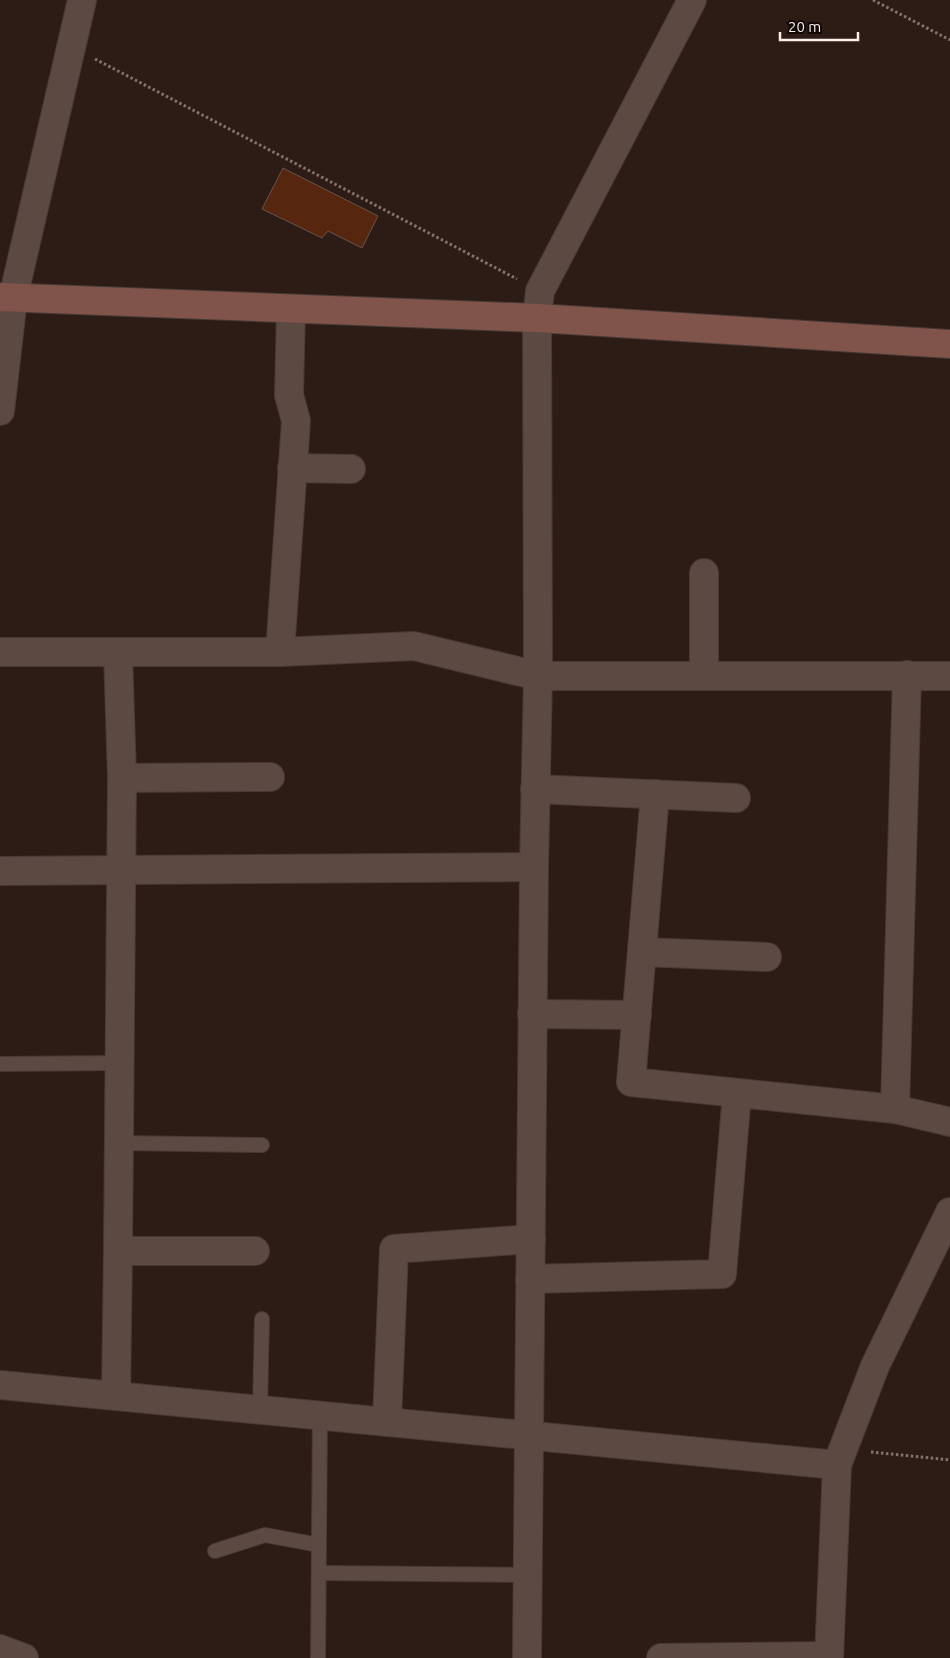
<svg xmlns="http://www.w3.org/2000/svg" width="950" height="1658" font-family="Ubuntu,sans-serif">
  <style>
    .building { fill: #56270e; stroke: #66534a }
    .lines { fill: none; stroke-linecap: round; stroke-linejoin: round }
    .lane-casing { stroke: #473a35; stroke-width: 16 }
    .street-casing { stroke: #473a35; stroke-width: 30 }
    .secondary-casing { stroke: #473a35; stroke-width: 30 }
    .path { stroke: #82736d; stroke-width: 3; stroke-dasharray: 2.5 2.5; stroke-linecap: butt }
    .lane { stroke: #5c4941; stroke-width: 14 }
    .street { stroke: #5c4941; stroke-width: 28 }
    .secondary { stroke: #81544b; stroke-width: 28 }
  </style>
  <rect width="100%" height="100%" fill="#2d1c15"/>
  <path class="building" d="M283,168L378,216L362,248L328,231L322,238L262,209Z"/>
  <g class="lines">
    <defs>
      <g id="lane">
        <path d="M0,1064L120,1063"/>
        <path d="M119,1143L262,1145"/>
        <path d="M260,1409L262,1319"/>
        <path d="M215,1551L265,1535L319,1545"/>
        <path d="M319,1573L527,1575"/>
        <path d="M318,1658L320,1415"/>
      </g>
      <g id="street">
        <path d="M0,411L13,298L82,0"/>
        <path d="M292,468L351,469"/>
        <path d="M704,573V675"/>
        <path d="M0,652H280L414,646L538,676H950"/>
        <path d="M118,652L122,778L118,1251H255"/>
        <path d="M280,652L296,421L289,395L291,310"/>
        <path d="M122,778L270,777"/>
        <path d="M535,789L736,798"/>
        <path d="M655,794L631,1082L895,1109L950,1122"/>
        <path d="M0,871L534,867"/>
        <path d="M642,952L767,957"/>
        <path d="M532,1014L637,1015"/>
        <path d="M895,1109L907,675"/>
        <path d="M530,1279L722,1274L737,1093"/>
        <path d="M0,1385L837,1465"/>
        <path d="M116,1396L118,1251"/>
        <path d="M387,1421L394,1249L531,1239"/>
        <path d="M0,1649L24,1658"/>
        <path d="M527,1658L534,867L538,676L537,318L540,291L692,0"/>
        <path d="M661,1658L829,1656"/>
        <path d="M829,1658L837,1465L875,1366L950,1212"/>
      </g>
      <path id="secondary" d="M0,297L537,318L950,344"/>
    </defs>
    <use href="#lane" class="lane-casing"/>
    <use href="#street" class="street-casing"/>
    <use href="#secondary" class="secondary-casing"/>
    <g class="path">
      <path d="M873,0L950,40"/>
      <path d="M95,59L517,279"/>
      <path d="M871,1452L950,1460"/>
    </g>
    <use href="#lane" class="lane"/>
    <use href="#street" class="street"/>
    <use href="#secondary" class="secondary"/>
  </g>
  <path d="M780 32v8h78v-8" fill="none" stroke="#faefe9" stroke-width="2.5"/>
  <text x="788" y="32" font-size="15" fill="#faefe9" stroke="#100906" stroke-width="4" paint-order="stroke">20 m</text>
</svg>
